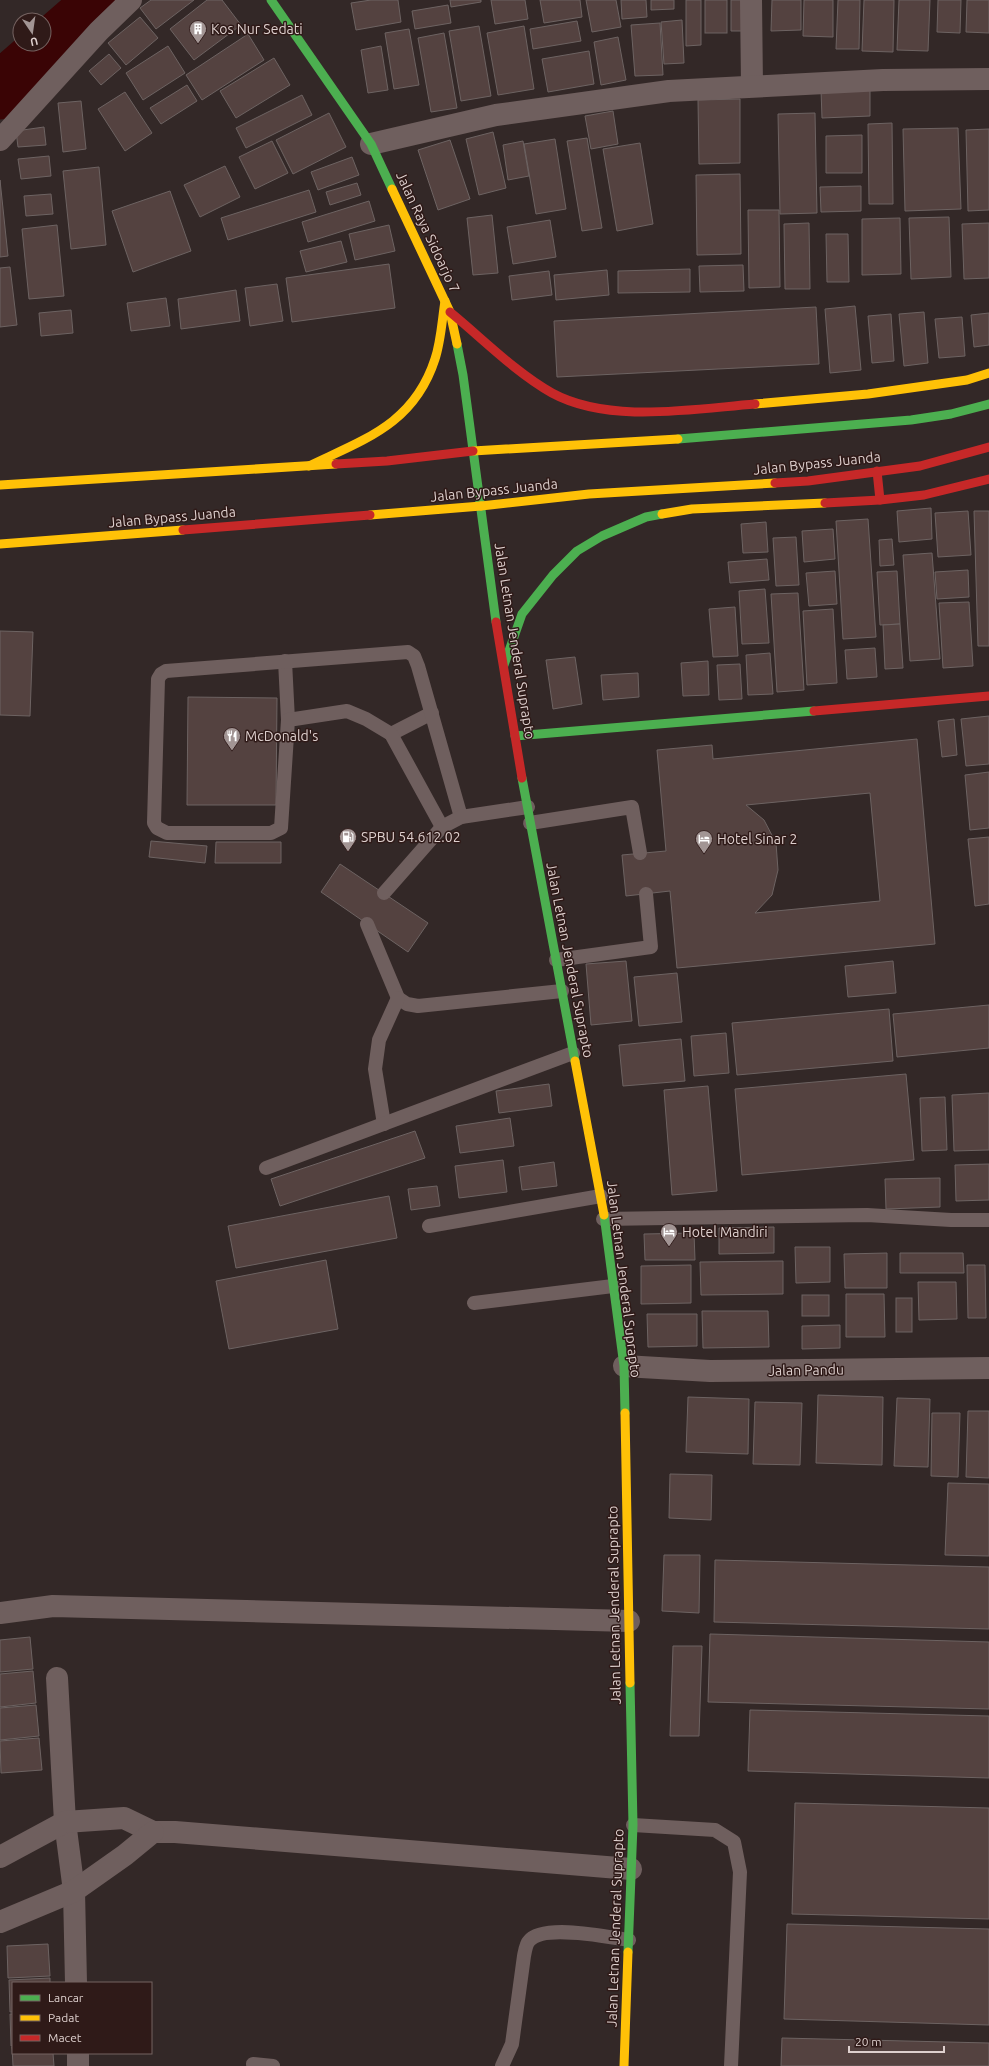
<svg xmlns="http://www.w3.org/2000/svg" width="989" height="2066" font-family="Ubuntu,sans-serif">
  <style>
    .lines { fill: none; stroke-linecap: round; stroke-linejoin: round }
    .river { stroke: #3a0405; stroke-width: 57 }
    .building { fill: #544240; stroke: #6d6362; fill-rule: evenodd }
    .lane { stroke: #6f5f5e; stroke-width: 14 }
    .street { stroke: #6f5f5e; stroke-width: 22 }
    .fast { stroke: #4caf50; stroke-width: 9 }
    .slow { stroke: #ffc107; stroke-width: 9 }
    .jam { stroke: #c62828; stroke-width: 9 }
    .labels { text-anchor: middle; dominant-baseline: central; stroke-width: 3; stroke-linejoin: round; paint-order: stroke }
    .poi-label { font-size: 14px; fill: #ded0ce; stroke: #2f1a18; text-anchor: start }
    .street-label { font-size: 14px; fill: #ded0ce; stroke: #2f1a18 }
  </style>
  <rect width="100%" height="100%" fill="#332827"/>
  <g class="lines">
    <path class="river" d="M0,91L84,18L100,0"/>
  </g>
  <g class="building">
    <path d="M151,0H194L156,29L140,8Z"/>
    <path d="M207,0H222L241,25L194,60L170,29Z"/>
    <path d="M371,0H398L401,22L356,30L351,3Z"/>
    <path d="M450,0H481V2L451,7Z"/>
    <path d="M491,0H525L528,19L495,24Z"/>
    <path d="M540,0H580L582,17L544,23Z"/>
    <path d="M586,0H616L621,27L592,32Z"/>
    <path d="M621,0H646L647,17L622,19Z"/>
    <path d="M651,0H674V9L651,10Z"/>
    <path d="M686,0H701V45L686,46Z"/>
    <rect x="705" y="0" width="22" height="33"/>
    <path d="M731,0H743L744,31H731Z"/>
    <path d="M772,0H801V30L771,31Z"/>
    <path d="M804,0H833V37L803,36Z"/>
    <path d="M838,0H860L859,49H836Z"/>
    <path d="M864,0H894L893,52L862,51Z"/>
    <path d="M899,0H930L928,51L897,50Z"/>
    <path d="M938,0H961L960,33L937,32Z"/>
    <path d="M967,0H989V33L966,32Z"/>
    <path d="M448,5L451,23L415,29L412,11Z"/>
    <path d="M140,17L158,38L126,65L108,43Z"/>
    <path d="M682,20L684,63L664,64L661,22Z"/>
    <path d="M577,21L581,41L533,49L530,29Z"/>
    <path d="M660,23L663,75L635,76L631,25Z"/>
    <path d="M479,26L491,96L461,101L449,31Z"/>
    <path d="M524,26L534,89L498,95L487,33Z"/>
    <path d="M409,29L419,85L394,89L385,33Z"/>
    <path d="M444,33L457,108L431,112L418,38Z"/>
    <path d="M248,34L264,60L202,100L186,75Z"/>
    <path d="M618,37L626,80L601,85L594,42Z"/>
    <path d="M168,46L185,73L143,100L126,73Z"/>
    <path d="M381,46L388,90L368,93L361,50Z"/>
    <path d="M589,51L594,84L548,92L542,59Z"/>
    <path d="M109,54L121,68L101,85L89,71Z"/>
    <path d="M274,58L290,85L236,118L220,91Z"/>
    <path d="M187,85L197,101L161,124L150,108Z"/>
    <path d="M870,89V116L822,118L821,90Z"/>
    <path d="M125,92L152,133L125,151L98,109Z"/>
    <path d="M302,95L312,115L246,148L236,128Z"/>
    <path d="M740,99V163L699,164L698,100Z"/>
    <path d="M81,101L86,149L63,152L58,103Z"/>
    <path d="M613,111L618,144L591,149L585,116Z"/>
    <path d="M329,113L346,147L293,174L276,140Z"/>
    <path d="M815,113L817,213L780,214L778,114Z"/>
    <path d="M892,123L893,204H869L868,124Z"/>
    <path d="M44,127L46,145L18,147L16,131Z"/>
    <path d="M958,128L961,209L905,211L903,129Z"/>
    <path d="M989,129V210L968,211L966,130Z"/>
    <path d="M493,132L506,188L479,195L466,139Z"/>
    <path d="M862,135V173H826V136Z"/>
    <path d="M587,138L602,228L582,231L567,141Z"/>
    <path d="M555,139L566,209L536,214L524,144Z"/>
    <path d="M450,140L470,199L438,210L418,150Z"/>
    <path d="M272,141L288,173L255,189L239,157Z"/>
    <path d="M523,141L529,176L508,180L503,145Z"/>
    <path d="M640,143L653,224L617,231L603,149Z"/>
    <path d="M49,156L51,176L21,179L18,159Z"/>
    <path d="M352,157L359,175L318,190L311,172Z"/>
    <path d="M225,166L240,197L200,217L184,185Z"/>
    <path d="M99,167L106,245L71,249L63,171Z"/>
    <path d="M740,174L741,254L697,255L696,175Z"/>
    <path d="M0,180L8,256L0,257Z"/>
    <path d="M357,183L361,195L330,205L326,192Z"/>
    <path d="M861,186V211L821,212L820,187Z"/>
    <path d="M309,190L316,212L228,240L221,218Z"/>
    <path d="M170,191L191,251L133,272L112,211Z"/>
    <path d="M51,194L53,214L26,216L24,196Z"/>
    <path d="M369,201L375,221L308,242L302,222Z"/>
    <path d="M748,210H779L780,287L749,288Z"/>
    <path d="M492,215L498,273L473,275L467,218Z"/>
    <path d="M949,217L951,277L911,279L909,218Z"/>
    <path d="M900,218L901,274L862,275V219Z"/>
    <path d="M550,220L556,257L513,264L507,227Z"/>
    <path d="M809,223L810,289H785L784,224Z"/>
    <path d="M989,223V278L964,279L962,224Z"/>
    <path d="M57,225L64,296L29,299L22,229Z"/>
    <path d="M389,225L395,251L355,260L349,234Z"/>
    <path d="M826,234H848L849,282H827Z"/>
    <path d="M341,241L347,262L306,272L300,251Z"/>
    <path d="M389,264L395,308L292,322L286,278Z"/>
    <path d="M743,265L744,291L700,292L699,266Z"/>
    <path d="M10,267L17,325L0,327V268Z"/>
    <path d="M690,269V292L618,293V271Z"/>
    <path d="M607,270L609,295L556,300L554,275Z"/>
    <path d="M549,271L552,295L512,300L509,276Z"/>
    <path d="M277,284L283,321L250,326L245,288Z"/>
    <path d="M236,290L240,321L181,329L178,299Z"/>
    <path d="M166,298L170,326L131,331L127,303Z"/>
    <path d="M855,306L861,370L830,373L825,309Z"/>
    <path d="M816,307L819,364L557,377L554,321Z"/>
    <path d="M71,310L73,333L41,336L39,313Z"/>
    <path d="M924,312L928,363L904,366L899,314Z"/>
    <path d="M989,313V345L974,347L971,315Z"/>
    <path d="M891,314L894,361L872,363L868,316Z"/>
    <path d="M962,317L965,356L939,358L935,319Z"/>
    <path d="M931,508L932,539L899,542L897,511Z"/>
    <path d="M968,511L971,555L938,557L935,513Z"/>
    <path d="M974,511H989V646H978Z"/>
    <path d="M868,519L876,637L843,639L836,521Z"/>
    <path d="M766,522L768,552L743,553L741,524Z"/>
    <path d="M833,529L835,559L804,562L802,531Z"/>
    <path d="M796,537L799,585L776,586L773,538Z"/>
    <path d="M892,539L894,565L880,566L879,540Z"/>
    <path d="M932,553L940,659L910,661L903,555Z"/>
    <path d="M767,559L769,580L730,583L728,562Z"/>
    <path d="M968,570L969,597L937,599L935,572Z"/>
    <path d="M835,571L837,604L809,606L806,573Z"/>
    <path d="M897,571L900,624L880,625L877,572Z"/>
    <path d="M765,589L769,643L742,644L739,591Z"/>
    <path d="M798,593L804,690L777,692L771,594Z"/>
    <path d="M969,602L973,666L943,668L939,603Z"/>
    <path d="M735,607L738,656L713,657L709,609Z"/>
    <path d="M833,609L837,683L807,685L803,611Z"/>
    <path d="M900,624L903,668L885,669L883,625Z"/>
    <path d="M0,631L33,632L30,716L0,715Z"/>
    <path d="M875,648L877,677L847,679L845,650Z"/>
    <path d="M770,653L773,694L748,695L746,655Z"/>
    <path d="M575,657L582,704L553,709L546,660Z"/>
    <path d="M708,661L709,695L683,696L681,663Z"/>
    <path d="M740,664L742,699L719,700L717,665Z"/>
    <path d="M638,673L639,697L603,700L601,675Z"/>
    <path d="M188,697L277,698L276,805H187Z"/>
    <path d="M989,716V764L966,766L961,719Z"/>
    <path d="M954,719L957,755L942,757L938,721Z"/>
    <path d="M917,739L935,944L677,968L670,891L626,896L622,855L666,851L657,750L712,745L713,759ZM870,793L880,901L755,913L772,895L778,870L776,843L764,820L746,805Z"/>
    <path d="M989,772V828L970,830L965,775Z"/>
    <path d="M989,837V904L975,906L968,839Z"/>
    <path d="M151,841L207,846L205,863L149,857Z"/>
    <path d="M216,842H281V863H215Z"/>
    <path d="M340,864L428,923L408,952L321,892Z"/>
    <path d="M626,961L632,1021L591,1025L586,964Z"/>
    <path d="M893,961L896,993L848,997L845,966Z"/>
    <path d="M677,973L682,1022L639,1026L634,977Z"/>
    <path d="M989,1005V1048L897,1057L893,1014Z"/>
    <path d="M889,1009L893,1061L737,1075L732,1023Z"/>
    <path d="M726,1033L729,1073L694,1076L691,1036Z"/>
    <path d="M681,1039L685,1081L623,1086L619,1045Z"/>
    <path d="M906,1074L914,1160L742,1175L735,1089Z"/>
    <path d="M549,1084L552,1106L499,1113L496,1091Z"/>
    <path d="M708,1086L717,1191L672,1195L664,1090Z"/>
    <path d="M989,1093V1150L954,1151L952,1095Z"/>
    <path d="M945,1097L947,1150L922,1151L920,1098Z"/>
    <path d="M510,1118L514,1146L460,1153L456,1126Z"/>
    <path d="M415,1131L425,1158L280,1206L271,1179Z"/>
    <path d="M503,1160L507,1192L459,1198L455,1166Z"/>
    <path d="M554,1162L557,1186L522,1190L519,1167Z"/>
    <path d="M989,1164V1200L956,1201L955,1165Z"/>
    <path d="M940,1178V1207L886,1209L885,1179Z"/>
    <path d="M437,1186L440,1206L411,1210L408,1189Z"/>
    <path d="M389,1196L397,1238L236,1268L228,1226Z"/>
    <path d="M774,1227V1253L719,1254V1228Z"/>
    <path d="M694,1233L695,1260H645L644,1234Z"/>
    <path d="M795,1247H830V1282L796,1283Z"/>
    <path d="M887,1253V1288H845L844,1254Z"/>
    <path d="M900,1253H963L964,1273H900Z"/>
    <path d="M326,1260L338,1329L229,1349L216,1281Z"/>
    <path d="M783,1261V1294L701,1295L700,1262Z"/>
    <path d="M691,1265V1303L641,1304V1266Z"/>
    <path d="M967,1265H985L986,1318H968Z"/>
    <path d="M918,1282H956L957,1319L919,1320Z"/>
    <path d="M846,1294H884L885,1337H846Z"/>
    <rect x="802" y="1295" width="27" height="21"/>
    <rect x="896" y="1298" width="16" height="34"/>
    <path d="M702,1311H768L769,1347L703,1348Z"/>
    <path d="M647,1314H697V1346L648,1347Z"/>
    <path d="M840,1325V1348L802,1349V1326Z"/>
    <path d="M818,1395L883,1397L882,1465L816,1463Z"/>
    <path d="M688,1397L749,1399L748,1454L686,1452Z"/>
    <path d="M897,1398L930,1399L928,1467L894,1466Z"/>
    <path d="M755,1402L802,1403L800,1465L753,1464Z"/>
    <path d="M968,1411H989V1478L966,1477Z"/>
    <path d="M932,1413H960L958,1477L931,1476Z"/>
    <path d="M670,1474L712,1475L711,1520L669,1518Z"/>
    <path d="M948,1483L989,1484V1556L945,1555Z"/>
    <path d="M664,1555H700L699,1613L662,1611Z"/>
    <path d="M715,1560L989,1567V1629L714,1622Z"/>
    <path d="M710,1634L989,1642V1709L708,1702Z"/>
    <path d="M30,1637L33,1669L0,1672V1640Z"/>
    <path d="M673,1646H702L699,1736H670Z"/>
    <path d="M33,1671L36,1703L0,1707V1674Z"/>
    <path d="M36,1705L39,1736L0,1740V1708Z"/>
    <path d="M750,1710L989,1716V1778L748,1771Z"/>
    <path d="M39,1738L42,1770L1,1773L0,1741Z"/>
    <path d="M795,1803L989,1808V1919L792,1914Z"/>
    <path d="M787,1924L989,1929V2025L784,2019Z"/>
    <path d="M48,1944L50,1976L8,1978L7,1946Z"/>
    <path d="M50,1978V1983H13V2012H10L9,1980Z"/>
    <path d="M10,2014H13V2046H11Z"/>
    <path d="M782,2038L989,2043V2066H781Z"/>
    <path d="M12,2047L13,2053H53L54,2066H13Z"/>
  </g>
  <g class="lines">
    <g class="lane">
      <path d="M285,661L288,720"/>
      <path d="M391,734L432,713"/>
      <path d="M530,823L632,807L640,853"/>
      <path d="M442,827L391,734L366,719L347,711L288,720L281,828L271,833H167L157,828L154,823L158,679L161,674L166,671L408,652L414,656L418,666L461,817"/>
      <path d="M384,893L442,827L461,817L528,807"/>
      <path d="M367,924L398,998L407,1004L418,1006L562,991"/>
      <path d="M556,960L651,947L646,894"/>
      <path d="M384,1124L375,1069L379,1040L398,998"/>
      <path d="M266,1168L573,1053"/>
      <path d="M603,1219L867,1215L951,1220H989"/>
      <path d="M429,1226L601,1196"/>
      <path d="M474,1303L613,1286"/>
      <path d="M633,1825L715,1830L734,1842L740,1872L731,2066"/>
      <path d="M253,2064L273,2066"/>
      <path d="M502,2066L512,2044L524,1956C525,1951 526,1944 529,1941C543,1923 608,1937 629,1940"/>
    </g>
    <g class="street">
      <path d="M751,0L752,86"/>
      <path d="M0,140L99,31L131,0"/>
      <path d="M371,144L496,115L669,91L883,80L989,79"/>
      <path d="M624,1366L710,1371L989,1368"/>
      <path d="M0,1613L53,1606L629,1621"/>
      <path d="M57,1678L65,1822L74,1891L76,1983"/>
      <path d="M0,1857L65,1822L124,1818L153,1832H175L631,1869"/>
      <path d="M0,1922L74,1891L125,1855L153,1832"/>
      <path d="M78,2053V2066"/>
    </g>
    <g class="fast">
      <path d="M271,0L371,144L392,189"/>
      <path d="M457,344L463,375L496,622"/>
      <path d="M678,439L911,420L951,414L989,404"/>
      <path d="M504,665L522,614L553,575L577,551L602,536L646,517L662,514"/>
      <path d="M515,736L814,711"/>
      <path d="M522,778L575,1061"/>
      <path d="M604,1215L624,1366L625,1413"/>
      <path d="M628,1952L633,1825L630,1683"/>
    </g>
    <g class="slow">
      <path d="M392,189L450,312L457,344"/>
      <path d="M755,404L868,394L967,380L989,373"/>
      <path d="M473,451L678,439"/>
      <path d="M309,466C365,439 414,424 435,359C441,341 442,320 445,301"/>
      <path d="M0,485L336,464"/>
      <path d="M481,506L589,494L775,483"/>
      <path d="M662,514L692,509L825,503"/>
      <path d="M370,515L481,506"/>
      <path d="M0,544L183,530"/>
      <path d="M575,1061L604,1215"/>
      <path d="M625,1413L630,1683"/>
      <path d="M624,2066L628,1952"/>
    </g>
    <g class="jam">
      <path d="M450,312C483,339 515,372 552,393C609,424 692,409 755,404"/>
      <path d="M336,464L387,461L473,451"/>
      <path d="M877,471L880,500"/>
      <path d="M775,483L808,481L920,466L989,447"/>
      <path d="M825,503L880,500L924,495L989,479"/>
      <path d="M183,530L370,515"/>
      <path d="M496,622L522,778"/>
      <path d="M814,711L989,696"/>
    </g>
  </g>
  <defs>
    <symbol id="building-pin" viewBox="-11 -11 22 30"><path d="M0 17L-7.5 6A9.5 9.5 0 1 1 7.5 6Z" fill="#a29594" stroke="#2f1a18"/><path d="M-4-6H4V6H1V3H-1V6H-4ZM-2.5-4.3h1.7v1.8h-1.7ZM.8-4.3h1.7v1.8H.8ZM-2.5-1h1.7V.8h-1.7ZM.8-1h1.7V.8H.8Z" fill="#fff"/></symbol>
    <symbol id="restaurant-pin" viewBox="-11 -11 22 30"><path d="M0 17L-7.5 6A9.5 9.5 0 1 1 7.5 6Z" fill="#a29594" stroke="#2f1a18"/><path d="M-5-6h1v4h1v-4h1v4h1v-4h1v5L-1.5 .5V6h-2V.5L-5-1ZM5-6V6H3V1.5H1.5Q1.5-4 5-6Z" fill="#fff"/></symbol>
    <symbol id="fuel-pin" viewBox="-11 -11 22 30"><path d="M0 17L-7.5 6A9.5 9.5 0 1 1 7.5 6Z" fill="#a29594" stroke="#2f1a18"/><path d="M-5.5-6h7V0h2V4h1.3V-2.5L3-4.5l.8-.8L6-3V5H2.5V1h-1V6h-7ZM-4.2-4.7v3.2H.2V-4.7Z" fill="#fff"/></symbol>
    <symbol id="hotel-pin" viewBox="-11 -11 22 30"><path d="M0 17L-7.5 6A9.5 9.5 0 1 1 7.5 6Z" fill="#a29594" stroke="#2f1a18"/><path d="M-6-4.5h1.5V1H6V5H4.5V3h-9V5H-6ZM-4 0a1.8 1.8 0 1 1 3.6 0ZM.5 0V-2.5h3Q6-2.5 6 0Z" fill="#fff"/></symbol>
  </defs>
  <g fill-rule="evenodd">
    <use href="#building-pin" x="188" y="19" width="20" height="27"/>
    <use href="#restaurant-pin" x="222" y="726" width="20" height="27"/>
    <use href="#fuel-pin" x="338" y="827" width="20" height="27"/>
    <use href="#hotel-pin" x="694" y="829" width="20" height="27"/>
    <use href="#hotel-pin" x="659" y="1222" width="20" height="27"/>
  </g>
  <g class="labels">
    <g class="poi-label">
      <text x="211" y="29">Kos Nur Sedati</text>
      <text x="245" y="736">McDonald's</text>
      <text x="361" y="837">SPBU 54.612.02</text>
      <text x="717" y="839">Hotel Sinar 2</text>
      <text x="682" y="1232">Hotel Mandiri</text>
    </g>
    <g class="street-label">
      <text transform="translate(428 232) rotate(65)">Jalan Raya Sidoarjo 7</text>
      <text transform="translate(817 463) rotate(-6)">Jalan Bypass Juanda</text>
      <text transform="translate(494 490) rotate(-6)">Jalan Bypass Juanda</text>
      <text transform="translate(172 517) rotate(-5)">Jalan Bypass Juanda</text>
      <text transform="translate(515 641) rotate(81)">Jalan Letnan Jenderal Suprapto</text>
      <text transform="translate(570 960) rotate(79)">Jalan Letnan Jenderal Suprapto</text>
      <text transform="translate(624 1279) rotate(83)">Jalan Letnan Jenderal Suprapto</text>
      <text transform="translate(806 1370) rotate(-1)">Jalan Pandu</text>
      <text transform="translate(614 1605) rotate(-91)">Jalan Letnan Jenderal Suprapto</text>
      <text transform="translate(615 1928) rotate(-88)">Jalan Letnan Jenderal Suprapto</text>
    </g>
  </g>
  <rect x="12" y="1982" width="140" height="72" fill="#2f1a18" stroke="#756361"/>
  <rect x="20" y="1995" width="20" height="6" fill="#4caf50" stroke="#756361"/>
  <text x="48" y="2002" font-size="12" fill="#ded0ce">Lancar</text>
  <rect x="20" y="2015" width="20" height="6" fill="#ffc107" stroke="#756361"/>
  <text x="48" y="2022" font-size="12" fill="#ded0ce">Padat</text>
  <rect x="20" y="2035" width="20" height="6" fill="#c62828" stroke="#756361"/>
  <text x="48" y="2042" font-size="12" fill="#ded0ce">Macet</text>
  <g transform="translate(32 32) rotate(167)"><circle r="19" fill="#2f1a18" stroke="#756361"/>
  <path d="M0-3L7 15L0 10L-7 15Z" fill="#a29594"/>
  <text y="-6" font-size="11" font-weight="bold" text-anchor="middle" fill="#ded0ce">U</text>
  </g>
  <path d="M849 2046v6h95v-6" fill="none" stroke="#ded0ce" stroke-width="2"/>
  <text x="855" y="2046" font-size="12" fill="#ded0ce" stroke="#2f1a18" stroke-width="3" paint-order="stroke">20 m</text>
</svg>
